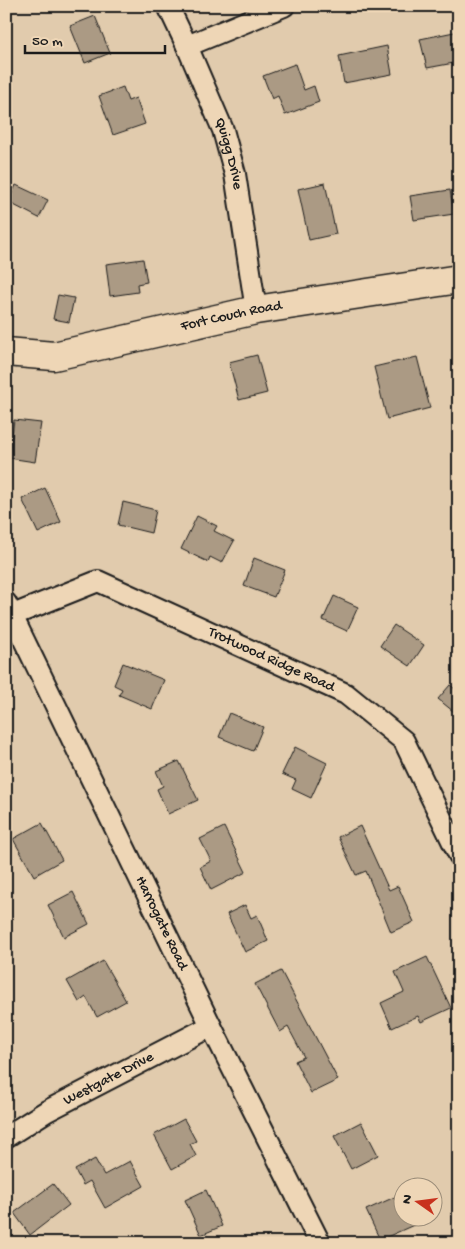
<svg xmlns="http://www.w3.org/2000/svg" width="465" height="1249" font-family="'Gochi Hand',sans-serif">
  <style>
    .building { fill: #ab9a84; stroke: #1c1c1c }
    .lines { fill: none; stroke-linecap: round; stroke-linejoin: round }
    .street-casing { stroke: #1c1c1c; stroke-width: 24 }
    .secondary-casing { stroke: #1c1c1c; stroke-width: 31 }
    .street { stroke: #eed6b6; stroke-width: 20 }
    .secondary { stroke: #eed6b6; stroke-width: 28 }
    .labels { text-anchor: middle; dominant-baseline: central; stroke-width: 4; stroke-linejoin: round; paint-order: stroke }
    .street-label { font-size: 15px; fill: #1c1c1c; stroke: #eed6b6 }
  </style>
  <rect width="100%" height="100%" fill="#e1cbad"/>
  <filter id="ink" filterUnits="userSpaceOnUse"><feTurbulence type="fractalNoise" baseFrequency=".02" numOctaves="2"/><feDisplacementMap in="SourceGraphic" scale="10" xChannelSelector="R" yChannelSelector="G"/><feConvolveMatrix kernelMatrix="1 2 1 2 8 2 1 2 1" color-interpolation-filters="sRGB"/></filter>
  <g filter="url(#ink)">
    <g class="building">
      <path d="M95,16L110,53L85,63L70,26Z"/>
      <path d="M459,31V62L427,68L420,39Z"/>
      <path d="M387,46L392,74L344,83L339,56Z"/>
      <path d="M295,64L304,90L314,86L319,102L285,115L278,96L272,99L263,76Z"/>
      <path d="M123,87L128,101L136,98L145,124L113,135L99,96Z"/>
      <path d="M325,183L336,234L309,240L298,189Z"/>
      <path d="M16,185L48,200L39,218L8,202Z"/>
      <path d="M450,190L454,214L414,220L410,196Z"/>
      <path d="M143,259L147,282L137,284L138,292L110,296L106,264Z"/>
      <path d="M58,295L74,298L69,322L53,319Z"/>
      <path d="M257,355L267,393L239,400L229,362Z"/>
      <path d="M417,357L430,408L387,419L374,367Z"/>
      <path d="M14,420L41,423L35,462L9,458Z"/>
      <path d="M45,488L61,522L38,533L22,499Z"/>
      <path d="M123,502L156,510L151,533L118,525Z"/>
      <path d="M197,516L217,526L214,531L234,541L222,563L210,557L208,562L181,549Z"/>
      <path d="M254,558L285,570L274,597L244,586Z"/>
      <path d="M334,596L358,607L347,631L323,620Z"/>
      <path d="M394,625L424,645L410,666L380,646Z"/>
      <path d="M123,663L164,680L152,709L119,695L122,689L114,685Z"/>
      <path d="M450,685L459,692V716L438,699Z"/>
      <path d="M229,713L263,727L253,751L219,737Z"/>
      <path d="M295,747L327,763L311,798L292,789L296,780L282,774Z"/>
      <path d="M179,761L198,800L168,814L157,789L163,786L156,771Z"/>
      <path d="M42,823L62,860L34,876L13,839Z"/>
      <path d="M360,826L389,890L398,886L414,922L391,932L366,871L356,875L338,837Z"/>
      <path d="M224,827L246,872L211,890L200,867L211,861L200,839Z"/>
      <path d="M73,892L89,924L64,937L48,905Z"/>
      <path d="M245,905L251,918L257,915L268,941L245,952L227,914Z"/>
      <path d="M427,957L451,1008L421,1022L418,1016L392,1028L381,1003L404,992L395,972Z"/>
      <path d="M103,961L126,1001L97,1017L86,997L79,1002L67,981Z"/>
      <path d="M281,971L338,1080L311,1093L295,1061L304,1057L288,1027L280,1032L255,984Z"/>
      <path d="M184,1119L196,1141L190,1144L196,1156L172,1169L154,1135Z"/>
      <path d="M361,1122L378,1155L351,1169L334,1136Z"/>
      <path d="M95,1159L104,1175L130,1161L144,1186L105,1208L90,1181L83,1185L75,1170Z"/>
      <path d="M53,1184L69,1205L30,1235L14,1213Z"/>
      <path d="M206,1190L222,1226L201,1235L185,1200Z"/>
      <path d="M399,1195L402,1204V1216H434L380,1240L366,1210Z"/>
    </g>
    <g class="lines">
      <defs>
        <g id="street">
          <path id="s1" d="M168,6L187,46L223,130L235,174L256,310"/>
          <path d="M187,46L284,6"/>
          <path id="s2" d="M6,603L211,1026L320,1243"/>
          <path id="s3" d="M13,615L98,581L346,694L404,741L459,855"/>
          <path id="s4" d="M6,1137L47,1111L211,1026"/>
        </g>
        <g id="secondary">
          <path id="s5" d="M6,352L54,356L256,310L459,279"/>
        </g>
      </defs>
      <use href="#street" class="street-casing"/>
      <use href="#secondary" class="secondary-casing"/>
      <use href="#street" class="street"/>
      <use href="#secondary" class="secondary"/>
    </g>
  </g>
  <g class="labels">
    <g class="street-label">
      <text stroke="none"><textPath href="#s1" startOffset="160">Quigg Drive</textPath></text>
      <text stroke="none"><textPath href="#s5" startOffset="230">Fort Couch Road</textPath></text>
      <text stroke="none"><textPath href="#s3" startOffset="282">Trotwood Ridge Road</textPath></text>
      <text stroke="none"><textPath href="#s2" startOffset="356">Harrogate Road</textPath></text>
      <text stroke="none"><textPath href="#s4" startOffset="118">Westgate Drive</textPath></text>
    </g>
  </g>
  <rect width="465" height="1249" fill="none" stroke="#eed6b6" stroke-width="25"/>
  <rect x="12" y="12" width="440" height="1224" fill="none" stroke="#1c1c1c" stroke-width="2" filter="url(#ink)"/>
  <g transform="translate(418 1202) rotate(284)"><circle r="24" fill="#eed6b6" stroke="#9a8c78"/>
  <path d="M0-4L9 19L0 12L-9 19Z" fill="#c8321e"/>
  <text y="-8" font-size="14" font-weight="bold" text-anchor="middle" fill="#1c1c1c">N</text>
  </g>
  <path d="M25 45v8h140v-8" fill="none" stroke="#1c1c1c" stroke-width="2.5"/>
  <text x="32" y="45" font-size="15" fill="#1c1c1c" stroke="#eed6b6" stroke-width="4" paint-order="stroke">50 m</text>
</svg>
